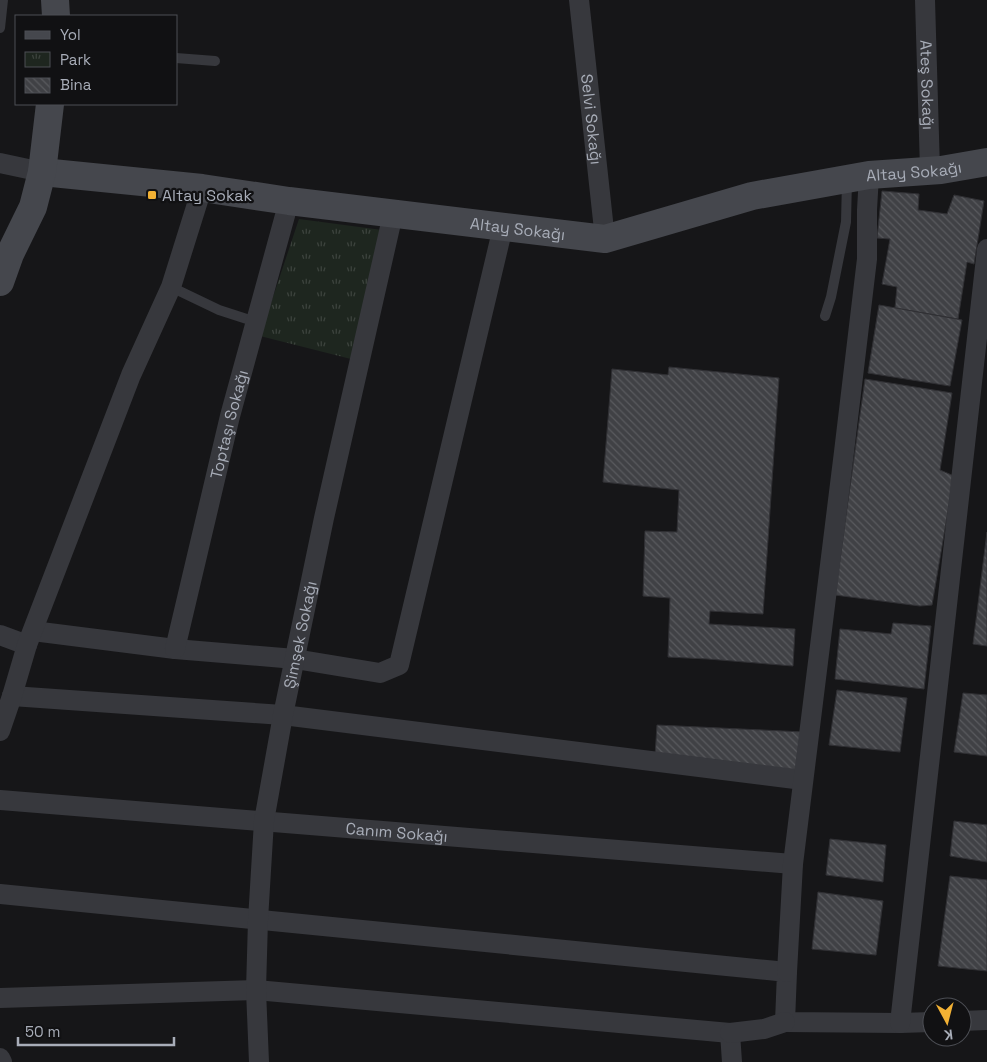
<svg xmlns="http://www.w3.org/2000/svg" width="987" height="1062" font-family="'Space Grotesk',sans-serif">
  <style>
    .park { fill: url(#park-tufts) }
    .building { fill: url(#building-back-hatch); stroke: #303034 }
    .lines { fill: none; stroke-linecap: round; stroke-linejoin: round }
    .lane { stroke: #37383d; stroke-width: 10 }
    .street { stroke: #37383d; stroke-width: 20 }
    .secondary { stroke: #45474d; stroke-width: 28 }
    .poi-dot { fill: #f2b134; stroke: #111113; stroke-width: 2 }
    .labels { text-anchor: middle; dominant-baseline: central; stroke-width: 4.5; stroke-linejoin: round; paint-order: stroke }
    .street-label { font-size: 16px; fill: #a8adb8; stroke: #111113 }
    .poi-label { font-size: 16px; fill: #a8adb8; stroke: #111113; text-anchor: start }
  </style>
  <defs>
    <pattern id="park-tufts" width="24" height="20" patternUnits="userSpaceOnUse" patternTransform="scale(1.25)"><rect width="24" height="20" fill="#1e261f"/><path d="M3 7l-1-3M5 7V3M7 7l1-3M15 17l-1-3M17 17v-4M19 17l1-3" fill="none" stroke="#3c433d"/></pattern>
    <pattern id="building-back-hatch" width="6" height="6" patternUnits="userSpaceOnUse" patternTransform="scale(1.25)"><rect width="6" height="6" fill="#404145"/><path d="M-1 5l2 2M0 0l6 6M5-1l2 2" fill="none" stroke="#595a5e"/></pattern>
  </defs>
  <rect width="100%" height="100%" fill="#161618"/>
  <path class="park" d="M299,219L382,230L351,359L260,336Z"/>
  <g class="building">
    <path d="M882,191L919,194L918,210L947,214L954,195L984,201L974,264L967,262L958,319L895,308L897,287L882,284L890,239L877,238Z"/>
    <path d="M879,305L962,320L950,386L868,373Z"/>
    <path d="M669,367L779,378L763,614L710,611L709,624L795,629L793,666L708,659L668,657L670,598L643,596L645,531L677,532L679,490L603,482L612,369L668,375Z"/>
    <path d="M865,379L952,393L940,470L954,476L932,605L920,606L835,595Z"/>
    <path d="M987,532V646L973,644Z"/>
    <path d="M893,623L931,626L924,689L835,679L840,629L891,634Z"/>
    <path d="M837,690L907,698L900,752L829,745Z"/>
    <path d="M963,693L987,695V756L954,752Z"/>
    <path d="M657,725L804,732L800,772L655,757Z"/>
    <path d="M954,821L987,825V862L950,856Z"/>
    <path d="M830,839L886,845L883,882L826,875Z"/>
    <path d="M950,876L987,880V971L938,966Z"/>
    <path d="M818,892L883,901L876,955L812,949Z"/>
  </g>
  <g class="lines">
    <g class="lane">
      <path d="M0,28L3,0"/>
      <path d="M176,58L215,61"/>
      <path d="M171,287L219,310L256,322"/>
      <path d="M825,316L831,297L846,222L847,180"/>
    </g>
    <g class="street">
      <path id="s1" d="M579,0L605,239"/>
      <path id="s2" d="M925,0L930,170"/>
      <path d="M0,163L42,172"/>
      <path d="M33,631L175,649L295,659L380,673L399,665L503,227"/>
      <path d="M0,635L27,645"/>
      <path id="s3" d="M175,649L230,416L289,201"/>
      <path d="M12,696L283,715L803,780"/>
      <path d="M0,731L12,696L27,645L131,375L171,287L202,188"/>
      <path id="s4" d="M0,800L793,864"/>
      <path d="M0,894L787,972L785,1022L900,1023L932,1022"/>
      <path d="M787,972L793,864L844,452L867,259V210L869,175"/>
      <path d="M0,998L256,990L730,1033L732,1062"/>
      <path d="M962,1021L987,1020"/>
      <path d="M900,1023L987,249"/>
      <path d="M730,1033L764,1029L785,1022"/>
      <path d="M0,1058L2,1062"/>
      <path id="s5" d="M259,1062L256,990L258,920L264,821L283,715L324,518L393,214"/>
    </g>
    <g class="secondary">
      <path d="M55,0L56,16"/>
      <path id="s6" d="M42,172L202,188L289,201L605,239L752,196L869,175L941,170L987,162"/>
      <path d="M0,282L10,254L33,207L42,172L50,104"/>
    </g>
  </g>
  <rect class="poi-dot" x="147" y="190" width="10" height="10" rx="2.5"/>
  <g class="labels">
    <g class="street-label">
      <text stroke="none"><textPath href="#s2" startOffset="85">Ateş Sokağı</textPath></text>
      <text stroke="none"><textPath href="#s1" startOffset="120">Selvi Sokağı</textPath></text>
      <text stroke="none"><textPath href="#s6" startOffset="884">Altay Sokağı</textPath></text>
      <text stroke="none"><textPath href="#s6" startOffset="479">Altay Sokağı</textPath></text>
      <text stroke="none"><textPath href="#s3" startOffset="231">Toptaşı Sokağı</textPath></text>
      <text stroke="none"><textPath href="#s5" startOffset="431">Şimşek Sokağı</textPath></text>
      <text stroke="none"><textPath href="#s4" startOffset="398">Canım Sokağı</textPath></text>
    </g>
    <g class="poi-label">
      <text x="162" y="195">Altay Sokak</text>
    </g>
  </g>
  <rect x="15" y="15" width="162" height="90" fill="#111113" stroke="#4d4f55"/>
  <rect x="25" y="31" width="25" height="8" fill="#45474d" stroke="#4d4f55"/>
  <text x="60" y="40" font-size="15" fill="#a8adb8">Yol</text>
  <rect x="25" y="52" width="25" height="15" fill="url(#park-tufts)" stroke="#4d4f55"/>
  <text x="60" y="65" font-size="15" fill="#a8adb8">Park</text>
  <rect x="25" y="78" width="25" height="15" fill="url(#building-back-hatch)" stroke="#4d4f55"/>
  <text x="60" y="90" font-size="15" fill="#a8adb8">Bina</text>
  <g transform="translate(947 1022) rotate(173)"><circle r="24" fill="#111113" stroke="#4d4f55"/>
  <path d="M0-4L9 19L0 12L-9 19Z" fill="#f2b134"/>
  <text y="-8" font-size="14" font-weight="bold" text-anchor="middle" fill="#a8adb8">K</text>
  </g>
  <path d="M18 1037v8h156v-8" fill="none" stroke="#a8adb8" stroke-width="2.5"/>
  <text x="25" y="1037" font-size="15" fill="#a8adb8" stroke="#111113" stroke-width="4" paint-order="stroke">50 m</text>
</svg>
